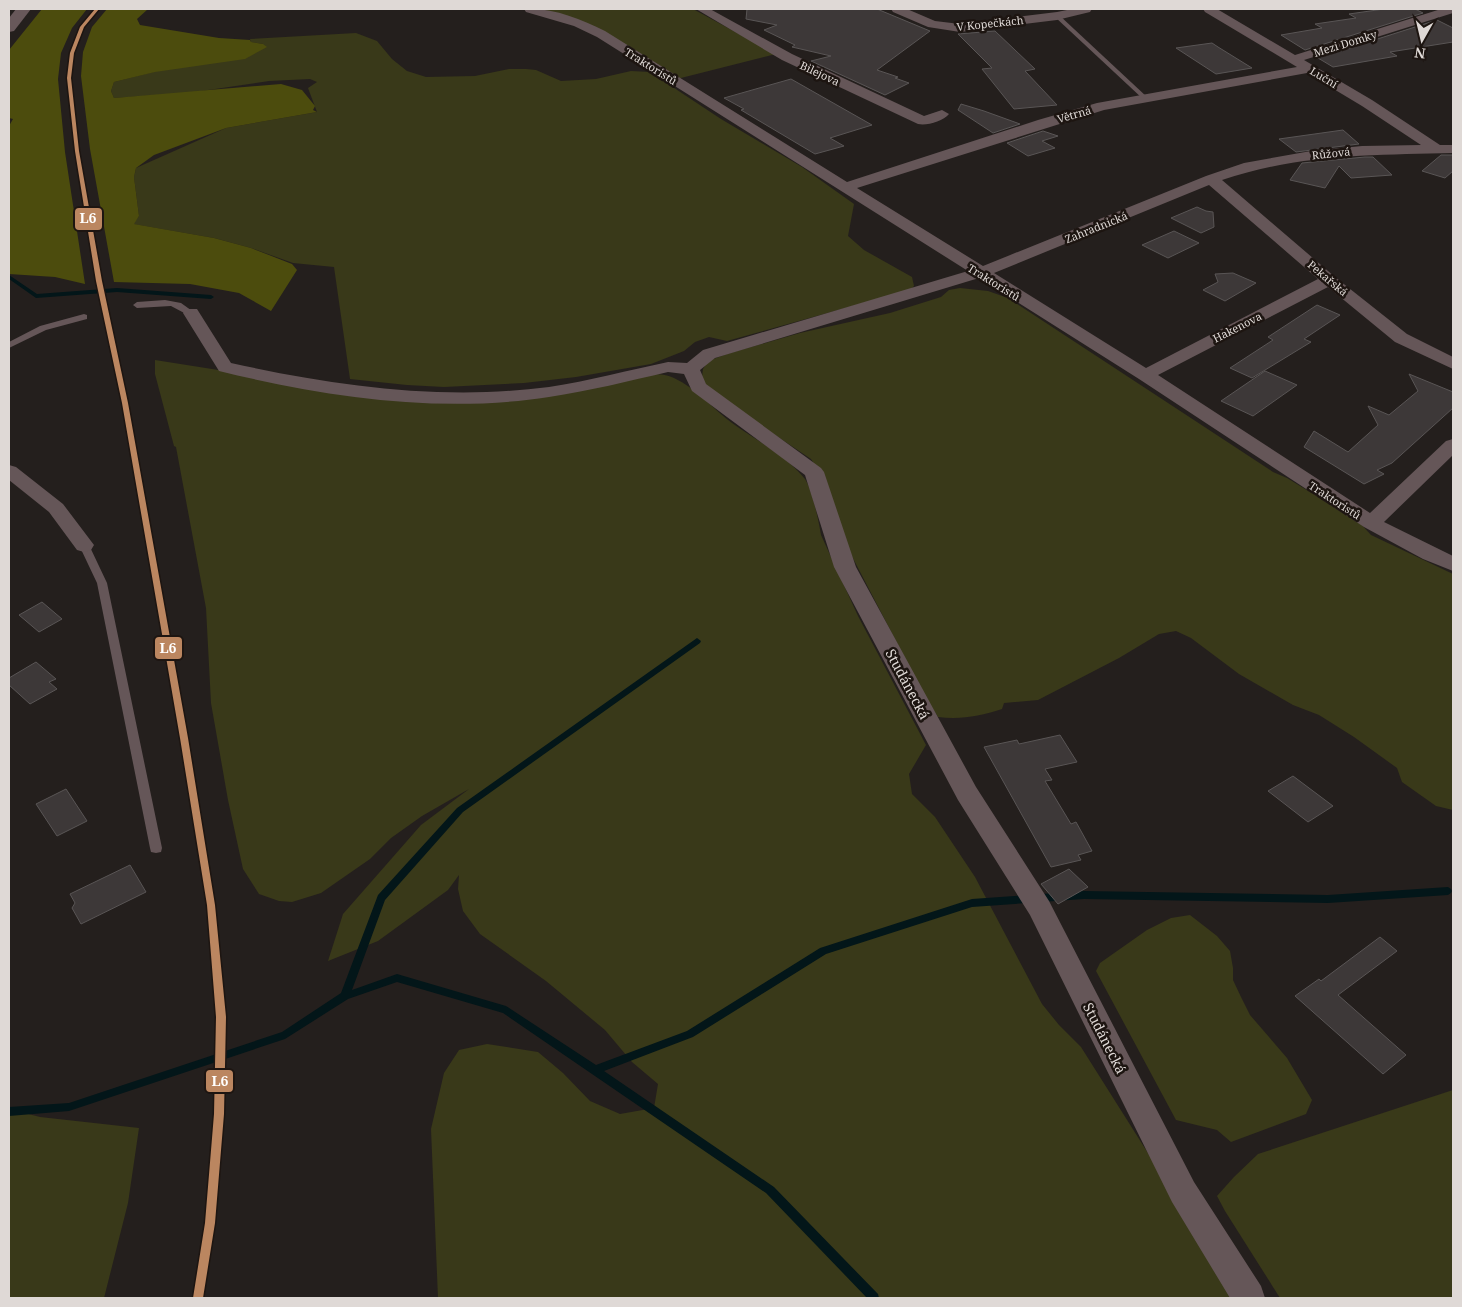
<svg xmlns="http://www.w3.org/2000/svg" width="1462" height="1307" font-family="'Noto Serif',serif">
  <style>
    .green { fill: #393919 }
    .forest { fill: #4c4c0d }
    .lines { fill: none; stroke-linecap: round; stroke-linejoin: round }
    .stream { fill: #031619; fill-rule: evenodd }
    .building { fill: #3d3838; stroke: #595555 }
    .lane { fill: #655658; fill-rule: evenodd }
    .street { fill: #655658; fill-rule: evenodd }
    .secondary { fill: #68585a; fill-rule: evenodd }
    .rail-1-casing { stroke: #1d1511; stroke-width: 3 }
    .rail-1 { fill: #bb8660; fill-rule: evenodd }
    .labels { text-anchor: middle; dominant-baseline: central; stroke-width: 5; stroke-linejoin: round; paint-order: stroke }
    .far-street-label { font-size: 11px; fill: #dfd9d6; stroke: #1d1511 }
    .street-label { font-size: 14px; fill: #dfd9d6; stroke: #1d1511 }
    .line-badge { stroke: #1d1511; stroke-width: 2 }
    .badge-label { font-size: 14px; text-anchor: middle; font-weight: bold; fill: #fff }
  </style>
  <rect width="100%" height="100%" fill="#241f1d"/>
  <g class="green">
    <path d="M535,9H693L776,54L673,80L578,21Z"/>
    <path d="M356,33L377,41L392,59L407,71L426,77L475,76L509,69H526L536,70L561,81L596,79L631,71L650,72L721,119L802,167L854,204L848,236L864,250L912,277L914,286L910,290L727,341L709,337L695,342L684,351L651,364L576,377L524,383L444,387L407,385L350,379L334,267L293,263L251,248L214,238L133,224L139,216L134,177L136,168L226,128L317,112L308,88L317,82L310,79L269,81L188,93L114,98L111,91L114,82L263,44L251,42L250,39Z"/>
    <path d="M960,288L988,291L1008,298L1273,472L1287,478L1359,522L1371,535L1453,574V810L1436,806L1402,782L1397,768L1354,737L1319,715L1293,705L1239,674L1191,638L1176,631L1159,634L1119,658L1038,700L1004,703L1002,709C980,716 961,720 938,717L923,693L843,539L823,478L811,459L726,402L705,384L702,377L703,369L708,361L727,354L800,333L890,313L941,297L949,290Z"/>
    <path d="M155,360L231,372L474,400L648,374C657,374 666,374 674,378C696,388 713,409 732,423C757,441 786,455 805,479C812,489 819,522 821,535L858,616L926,745L909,774L912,794L935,817L975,877L1042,1004L1059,1025L1081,1047L1158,1169L1196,1240L1232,1298H438L431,1129L444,1073L459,1050L487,1044L538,1052L563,1073L590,1101L620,1114L654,1108L658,1084L632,1062L605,1030L546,981L480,934L463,911L458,889L459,875L448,890L378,941L328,961L343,914L421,825L469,789L422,816L391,838L370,859L321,893L292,902L279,901L259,894L243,869L228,800L211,703L206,608L176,447L174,446L155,374Z"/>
    <path d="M1190,915L1217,936L1230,951L1233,968V980L1241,997L1250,1015L1287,1058L1312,1100L1306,1114L1231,1142L1217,1130L1176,1120L1096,971L1100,963L1147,930L1171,918Z"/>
    <path d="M1453,1090V1298H1280L1225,1211L1217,1196L1234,1177L1258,1154Z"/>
    <path d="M9,1109L40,1117L139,1128L128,1203L104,1298H9Z"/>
  </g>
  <g class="forest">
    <path d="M42,9H87L72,28L61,53L58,79L65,152L85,284L55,277L9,274V126L13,119L9,118V50Z"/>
    <path d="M107,9H148L137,19L140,25L219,38L250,40L251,42L263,44L267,47L245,59L155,72L114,82L111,91L114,98L281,84L302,90L315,106L313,110L317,112L226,128L154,155L136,168L134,177L139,216L134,224L214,238L251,248L292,264L297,270L271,311L239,293L190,284L114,282L90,149L81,76L83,52L92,27Z"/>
  </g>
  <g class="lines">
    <g class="stream">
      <path d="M9,275L37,294L117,288L211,295L214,297L211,299L117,292L36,298L9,279Z"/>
      <path d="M697,638L701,641L700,643L463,812L385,900L352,990L397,974L506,1006L596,1065L687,1031L820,948L972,899L1084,891L1328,895L1448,887L1451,889L1452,891L1451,893L1448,895L1328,903L1084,899L972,907L826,954L693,1037L604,1071L774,1187L878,1294L879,1298H867L766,1193L503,1013L397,982L348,999L285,1039L69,1111L9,1116V1107L69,1103L282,1032L341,993L378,895L457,808Z"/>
    </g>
  </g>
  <g class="building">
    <path d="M747,9H877L930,31L877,70L898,77L895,78L909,83L885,95L811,61L831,56L792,47L795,45L764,30L777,25L746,19Z"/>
    <path d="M1384,9H1415L1423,13L1305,50L1281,35L1322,28L1315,24L1356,18L1349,14Z"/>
    <path d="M1437,20L1453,28V42L1390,52L1397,56L1333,67L1318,58Z"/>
    <path d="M995,31L1035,69L1025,71L1057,105L1014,109L982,69L992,68L958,34Z"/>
    <path d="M1212,43L1218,47L1252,68L1216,74L1176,48Z"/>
    <path d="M791,79L872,125L830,138L844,146L815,154L741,110L744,109L724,98Z"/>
    <path d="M961,104L984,111L1020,124L993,133L958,110Z"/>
    <path d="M1343,130L1359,144L1296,152L1279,139Z"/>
    <path d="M1043,131L1058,136L1042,141L1055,148L1028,156L1007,143Z"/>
    <path d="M1441,155H1453V171L1445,178L1422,171Z"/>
    <path d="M1365,157H1373L1392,175L1351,178L1339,166L1325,188L1290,180L1302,163Z"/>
    <path d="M1197,207L1206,211L1213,212L1214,227L1201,233L1171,218Z"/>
    <path d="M1174,231L1199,243L1168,258L1142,245Z"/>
    <path d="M1233,273L1256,283L1225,301L1203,290L1218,282L1215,274Z"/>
    <path d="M1317,305L1340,315L1304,339L1311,342L1252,378L1230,368L1273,340L1268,337Z"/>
    <path d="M1265,371L1297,385L1253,416L1221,401Z"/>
    <path d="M1409,374L1453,392V408L1392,463L1377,470L1384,474L1364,484L1304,447L1314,431L1348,452L1378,425L1368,406L1389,415L1418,391Z"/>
    <path d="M42,602L62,619L39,632L19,615Z"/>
    <path d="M36,662L56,679L49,682L57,689L30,704L9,685V678Z"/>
    <path d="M1060,735L1077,762L1045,769L1052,780L1045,781L1071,824L1076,822L1092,851L1078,855L1081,860L1051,867L984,747L1017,740L1019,744Z"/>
    <path d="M1293,776L1333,806L1308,822L1268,791Z"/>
    <path d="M66,789L87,821L57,836L36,804Z"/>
    <path d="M130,865L146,892L81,924L72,908L75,903L70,894Z"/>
    <path d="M1069,869L1088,887L1058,904L1041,884Z"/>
    <path d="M1380,937L1397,951L1338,995L1406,1055L1383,1074L1295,996L1319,979L1321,981Z"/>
  </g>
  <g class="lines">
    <g class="lane">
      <path d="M1055,15H1059L1147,97V99H1143L1055,17Z"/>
      <path d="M165,300L181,303L195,313L194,315H188L171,306L137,308L133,305L137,302Z"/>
      <path d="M84,314L87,315V319L46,330L9,348V342L40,326Z"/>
      <path d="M84,542L89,545L107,583L162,848L161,852L156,853L151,852L150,848L97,583L79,545Z"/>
    </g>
    <g class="street">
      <path d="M524,9C552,7 580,19 605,31L847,182L1038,120L1097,103L1297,67L1205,12L1203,9H1217L1295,55L1441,9H1453V13L1304,60L1372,100L1440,145H1453V153C1373,155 1299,154 1222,180L1335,277L1407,334L1453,357V369L1395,342L1328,287L1158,375L1370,513L1446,441L1453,439V455L1384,522L1453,556V571L1423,559L1364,527L1139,379L979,278L715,358L700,370L706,384L821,468L824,472L856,567L976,787L1049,901L1194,1182L1261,1286L1265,1298H1230L1172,1202L1030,915L958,800L834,567L805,475L692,391L684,374L668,372C629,381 589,391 549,397C440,414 325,397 219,371L183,313L185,309H197L231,363C335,386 442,401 549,387C589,381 629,370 668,362L687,363L703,350L968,271L597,37L574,26L526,12ZM1307,73L1362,106L1421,145L1362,146L1311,151L1244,163L1206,176L983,266L857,188L1104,110ZM1209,185L1318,279L1146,368L994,273Z"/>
      <path d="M696,9H710L792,54L924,116L942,110L949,114C943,121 927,126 918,124L782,60Z"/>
      <path d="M891,9H907L935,21L960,24L1057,12L1072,9H1092L1090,12L1057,20L960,32L928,27L893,12Z"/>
      <path d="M9,465L16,467L63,504L94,545L91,550L84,552L77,550L49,512L9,480Z"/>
    </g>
    <path class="secondary" d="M16,9H31L14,31L9,32V18Z"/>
    <defs>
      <path id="rail-1" d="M95,9H99L84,27L74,53L71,78L79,151L102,281L128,403L188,738L215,905L226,1017L224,1114L215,1223L203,1298H193L205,1223L214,1114L216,1017L207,905L180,738L122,403L96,281L75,151L67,78L70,53L80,27Z"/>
    </defs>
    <use href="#rail-1" class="rail-1-casing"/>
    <use href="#rail-1" class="rail-1"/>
  </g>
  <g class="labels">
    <g class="far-street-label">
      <text transform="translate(990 23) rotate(-6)">V Kopečkách</text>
      <text transform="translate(1345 43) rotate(-17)">Mezi Domky</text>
      <text transform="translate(651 66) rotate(32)">Traktoristů</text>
      <text transform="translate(820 73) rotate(25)">Bilejova</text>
      <text transform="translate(1324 77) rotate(31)">Luční</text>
      <text transform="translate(1074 114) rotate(-16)">Větrná</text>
      <text transform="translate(1331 153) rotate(-6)">Růžová</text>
      <text transform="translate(1096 227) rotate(-22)">Zahradnická</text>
      <text transform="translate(1328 278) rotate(40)">Pekařská</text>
      <text transform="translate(994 282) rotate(32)">Traktoristů</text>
      <text transform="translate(1237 327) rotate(-27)">Hakenova</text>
      <text transform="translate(1335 500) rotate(33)">Traktoristů</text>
    </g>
    <g class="street-label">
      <text transform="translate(908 684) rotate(62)">Studánecká</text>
      <text transform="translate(1105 1038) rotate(63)">Studánecká</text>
    </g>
  </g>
  <g class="line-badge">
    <rect x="74" y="207" width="29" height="24" rx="5" fill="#bb8660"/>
    <rect x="154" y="636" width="29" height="24" rx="5" fill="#bb8660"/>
    <rect x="205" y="1069" width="29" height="24" rx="5" fill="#bb8660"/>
  </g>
  <g class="badge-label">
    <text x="88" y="223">L6</text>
    <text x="168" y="653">L6</text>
    <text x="220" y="1086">L6</text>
  </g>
  <rect width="1462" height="1307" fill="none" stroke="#dfd9d6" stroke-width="20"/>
  <g transform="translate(1422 40) rotate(188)" stroke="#1d1511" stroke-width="4" paint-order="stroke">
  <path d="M0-4L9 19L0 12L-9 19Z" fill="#dfd9d6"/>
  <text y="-8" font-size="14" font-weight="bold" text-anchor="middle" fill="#dfd9d6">N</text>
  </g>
</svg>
